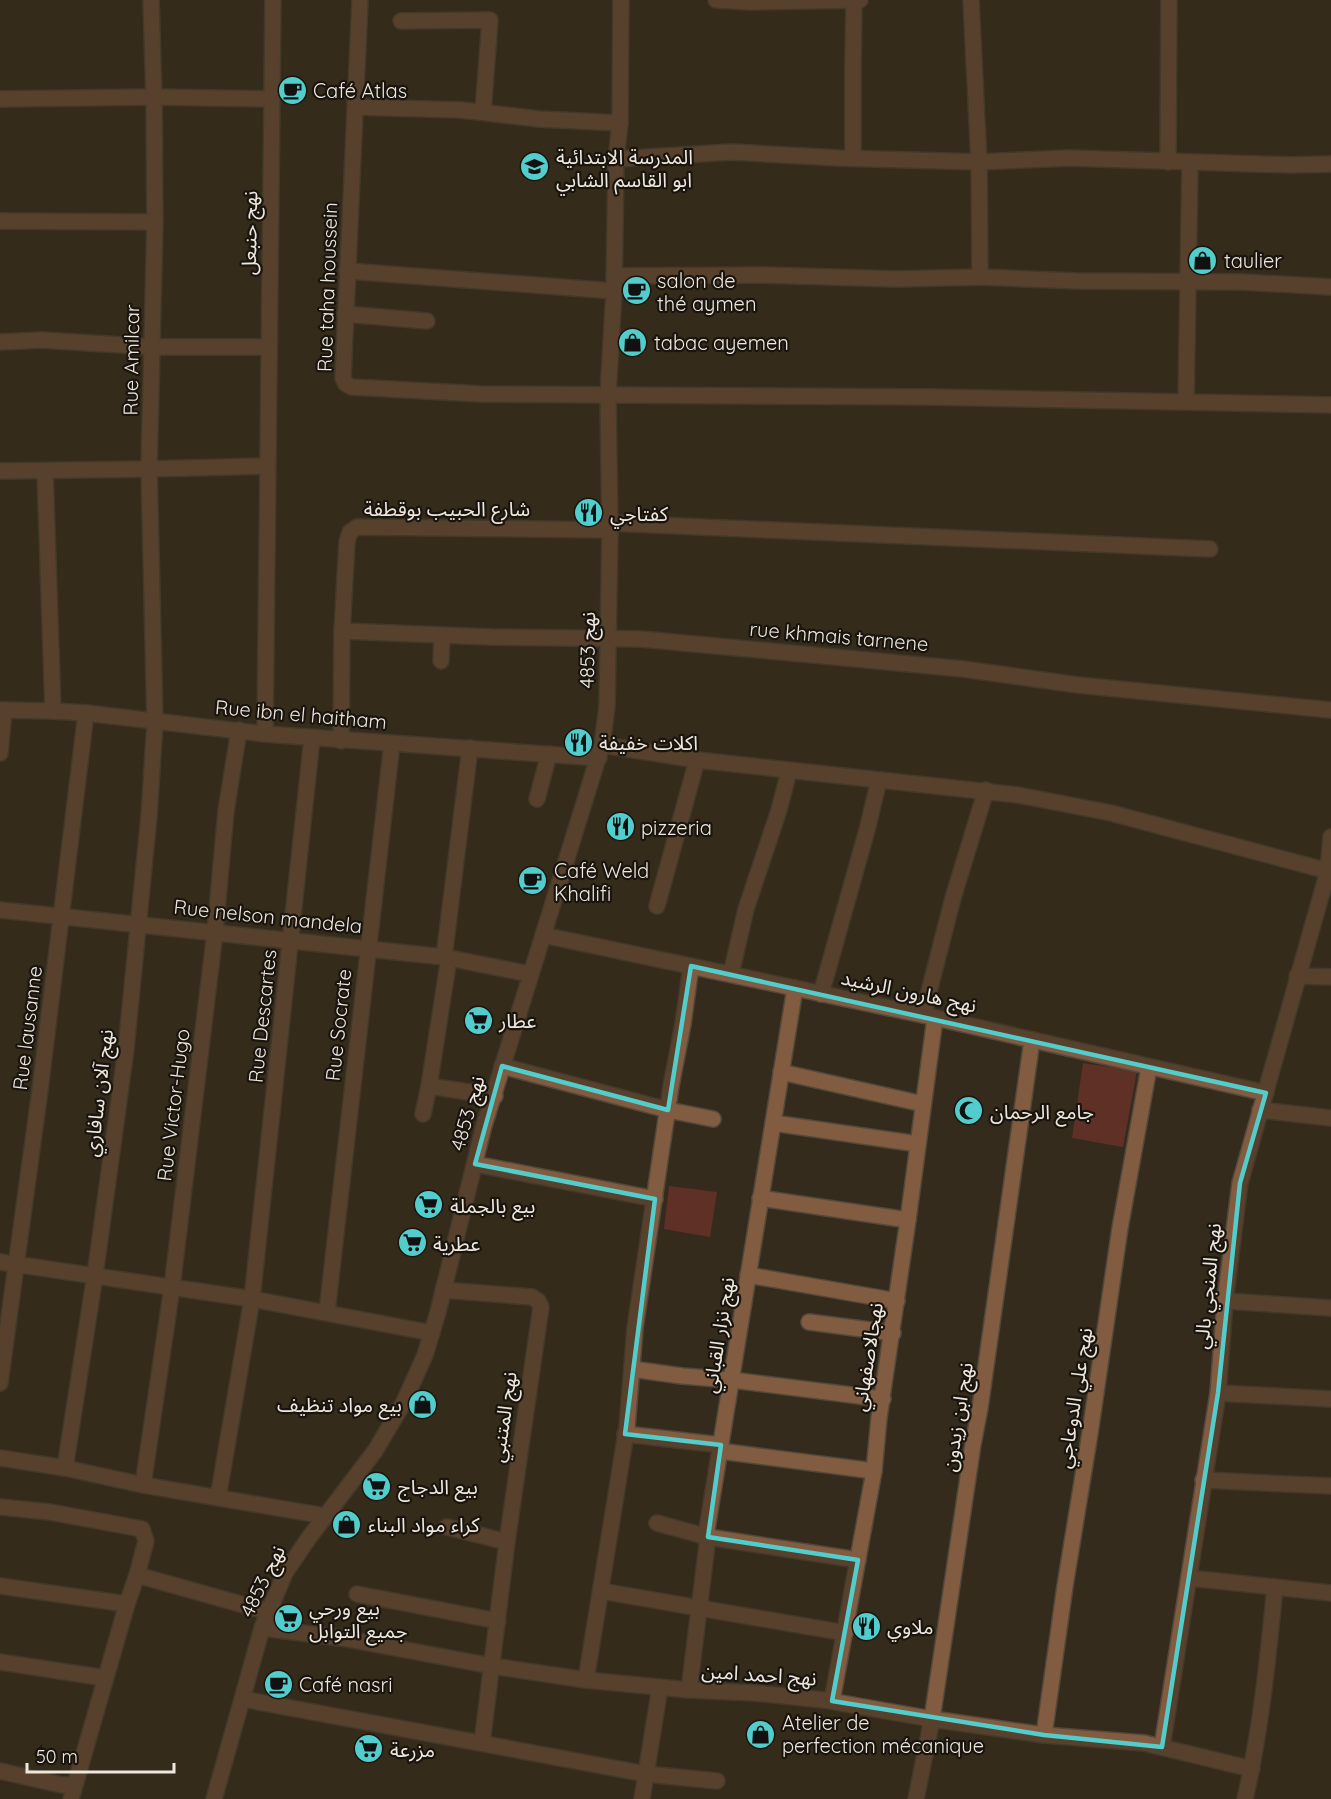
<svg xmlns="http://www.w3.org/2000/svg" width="1331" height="1799" font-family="Quicksand,'Noto Sans Arabic',sans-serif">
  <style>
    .green { fill: #5e3026 }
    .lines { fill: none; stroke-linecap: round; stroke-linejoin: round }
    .minor-casing { stroke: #52493b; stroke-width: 18 }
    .minor { stroke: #815c41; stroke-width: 15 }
    .marked { fill: none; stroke: #53cdcb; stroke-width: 4.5; stroke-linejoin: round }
    .labels { text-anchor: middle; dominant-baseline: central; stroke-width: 4.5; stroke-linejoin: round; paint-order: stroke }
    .poi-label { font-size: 20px; fill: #ede7dd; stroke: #19140e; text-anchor: start }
    .street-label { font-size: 20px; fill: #ede7dd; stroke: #19140e }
  </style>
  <rect width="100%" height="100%" fill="#352b1c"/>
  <g class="green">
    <path d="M1083,1063L1137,1071L1123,1147L1072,1138Z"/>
    <path d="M669,1186L717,1192L710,1237L664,1229Z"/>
  </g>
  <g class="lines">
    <defs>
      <g id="minor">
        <path d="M360,0L343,378L346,384L352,387L481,394L930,397L1331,405"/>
        <path d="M716,0L751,2L860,0"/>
        <path d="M971,0L979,162L980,277"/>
        <path d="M401,21L490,20L483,112"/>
        <path d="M0,99L154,97L272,99"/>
        <path d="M356,107L461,110L539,119L620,123"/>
        <path d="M853,158V62L854,0"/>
        <path d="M616,159L732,152L839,158L979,162L1069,158L1291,165L1331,164"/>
        <path d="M1168,162L1169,0"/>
        <path d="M0,221L155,222"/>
        <path d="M347,271L614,291"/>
        <path d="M614,276L765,275L897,279L980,277L1076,281L1242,282L1331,287"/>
        <path d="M345,314L427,321"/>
        <path d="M0,342L42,340L153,347H268"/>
        <path d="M1186,402L1190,162"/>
        <path d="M0,471L149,469L267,466"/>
        <path d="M45,471L53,711"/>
        <path d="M609,523L1210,549"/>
        <path d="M342,631L490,637L641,639L963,669L1078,685L1331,710"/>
        <path d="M441,661L442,636"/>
        <path d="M0,710L53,711L86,713L265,734L599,758"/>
        <path d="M265,734L273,0"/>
        <path d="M341,741L342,631L347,542L350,532L357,527L610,530"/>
        <path d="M602,745L697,760L1018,795L1111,813L1328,871"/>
        <path d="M0,753L4,710"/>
        <path d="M537,799L549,754"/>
        <path d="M657,906L697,760"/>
        <path d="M0,910L444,957L530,974"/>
        <path d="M543,935L923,1015L1266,1093"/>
        <path d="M444,957L470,748"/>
        <path d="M731,974L746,909L779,810L789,771"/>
        <path d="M1297,976L1331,977"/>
        <path d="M821,994L867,830L879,780"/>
        <path d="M923,1015L953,898L986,790"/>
        <path d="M502,1066L668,1110L713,1119"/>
        <path d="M781,1072L923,1104"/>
        <path d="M429,1086L495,1096"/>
        <path d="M1260,1110L1331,1118"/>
        <path d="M423,1114L429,1086L449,958"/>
        <path d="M773,1123L918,1144"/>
        <path d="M475,1164L655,1199"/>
        <path d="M760,1198L908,1220"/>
        <path d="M0,1262L252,1299L432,1333"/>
        <path d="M748,1275L897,1301"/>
        <path d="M443,1290L532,1297L538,1301L541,1307L507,1542L482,1743"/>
        <path d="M1225,1301L1331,1308"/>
        <path d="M327,1312L392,743"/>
        <path d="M809,1322L893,1333"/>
        <path d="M632,1369L682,1376L732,1380L883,1399"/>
        <path d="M0,1383L40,1090L86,713"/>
        <path d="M1218,1393L1331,1399"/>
        <path d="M625,1434L721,1445"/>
        <path d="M720,1451L874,1471"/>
        <path d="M0,1458L65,1468L143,1485L325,1516"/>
        <path d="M65,1468L95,1275L126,1049L149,816L155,722L149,469L155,222L154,97L151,0"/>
        <path d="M1203,1480L1331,1486"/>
        <path d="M143,1485L172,1287L215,932L226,811L239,730"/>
        <path d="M218,1498L252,1299L312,738"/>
        <path d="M0,1507L50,1512L142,1529L146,1541L137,1575L269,1612"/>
        <path d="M657,1523L708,1537L858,1560"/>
        <path d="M447,1527L507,1542"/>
        <path d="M1189,1578L1331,1593"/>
        <path d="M0,1586L127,1604L137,1575"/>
        <path d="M601,1591L845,1633"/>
        <path d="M357,1594L498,1621"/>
        <path d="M262,1628L342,1638L492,1666L586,1680L689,1690L755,1693L824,1700L932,1719L1044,1735L1144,1743L1252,1769"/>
        <path d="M0,1662L105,1678"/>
        <path d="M586,1680L627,1427L635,1328L671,1086L683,1024L691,966"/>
        <path d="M689,1690L708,1537L707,1529L795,988"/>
        <path d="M243,1699L646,1774L717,1781"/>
        <path d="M832,1701L874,1471L879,1418L908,1220L935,1018"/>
        <path d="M1044,1735L1065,1586L1090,1433L1120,1228L1149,1067"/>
        <path d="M1162,1747L1218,1393L1225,1301L1240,1183L1328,871L1331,837"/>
        <path d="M0,1771L62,1785H74"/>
        <path d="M71,1799L127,1604"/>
        <path d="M214,1799L262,1628L285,1573L308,1539L375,1451L404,1402L425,1355L438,1312L483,1129L602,745L607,706L610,530L608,395L614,291L616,159L620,123L621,0"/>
        <path d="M642,1799L660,1687"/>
        <path d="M916,1799L932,1719L973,1444L980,1408L1032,1040"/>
        <path d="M1245,1799C1261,1729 1268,1658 1275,1587"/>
      </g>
    </defs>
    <use href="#minor" class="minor-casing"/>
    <use href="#minor" class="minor"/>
  </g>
  <path d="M0 0H1331V1799H0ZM691,966L1266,1093L1240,1183L1218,1393L1162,1747L1044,1735L832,1701L858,1560L708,1537L721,1445L625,1434L655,1199L475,1164L502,1066L668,1110Z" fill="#352b1c" fill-opacity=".55" fill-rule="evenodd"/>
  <path class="marked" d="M691,966L1266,1093L1240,1183L1218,1393L1162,1747L1044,1735L832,1701L858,1560L708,1537L721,1445L625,1434L655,1199L475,1164L502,1066L668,1110Z"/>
  <defs>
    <symbol id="cafe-disc" viewBox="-11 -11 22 22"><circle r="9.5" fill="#53cdcb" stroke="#19140e"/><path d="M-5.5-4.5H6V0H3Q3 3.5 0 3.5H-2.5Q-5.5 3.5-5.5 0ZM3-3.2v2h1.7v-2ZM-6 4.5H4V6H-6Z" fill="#111"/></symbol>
    <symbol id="school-disc" viewBox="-11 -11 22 22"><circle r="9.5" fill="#53cdcb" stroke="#19140e"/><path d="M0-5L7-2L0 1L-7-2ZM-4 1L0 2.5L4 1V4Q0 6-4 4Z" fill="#111"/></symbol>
    <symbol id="shop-disc" viewBox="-11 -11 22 22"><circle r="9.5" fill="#53cdcb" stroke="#19140e"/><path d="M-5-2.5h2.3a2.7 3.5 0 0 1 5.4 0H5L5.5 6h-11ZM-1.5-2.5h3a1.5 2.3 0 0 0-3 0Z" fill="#111"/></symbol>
    <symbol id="restaurant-disc" viewBox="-11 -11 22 22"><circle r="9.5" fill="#53cdcb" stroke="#19140e"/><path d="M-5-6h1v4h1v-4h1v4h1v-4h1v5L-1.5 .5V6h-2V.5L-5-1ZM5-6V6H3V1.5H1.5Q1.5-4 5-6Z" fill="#111"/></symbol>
    <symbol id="supermarket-disc" viewBox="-11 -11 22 22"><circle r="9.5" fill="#53cdcb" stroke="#19140e"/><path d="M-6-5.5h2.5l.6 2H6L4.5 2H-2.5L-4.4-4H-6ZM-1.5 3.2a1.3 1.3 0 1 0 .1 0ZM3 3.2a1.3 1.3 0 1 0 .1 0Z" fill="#111"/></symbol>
    <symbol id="mosque-disc" viewBox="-11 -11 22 22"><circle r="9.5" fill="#53cdcb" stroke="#19140e"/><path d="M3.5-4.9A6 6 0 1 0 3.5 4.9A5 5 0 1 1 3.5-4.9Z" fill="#111"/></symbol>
  </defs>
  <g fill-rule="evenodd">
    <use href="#cafe-disc" x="276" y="74" width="33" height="33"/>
    <use href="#school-disc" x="518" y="150" width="33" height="33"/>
    <use href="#shop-disc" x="1186" y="244" width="33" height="33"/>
    <use href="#cafe-disc" x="620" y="274" width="33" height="33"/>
    <use href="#shop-disc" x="616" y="326" width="33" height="33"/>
    <use href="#restaurant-disc" x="572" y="496" width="33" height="33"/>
    <use href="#restaurant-disc" x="562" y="726" width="33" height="33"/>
    <use href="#restaurant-disc" x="604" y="810" width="33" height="33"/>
    <use href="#cafe-disc" x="516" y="864" width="33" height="33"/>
    <use href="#supermarket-disc" x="462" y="1004" width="33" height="33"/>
    <use href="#mosque-disc" x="952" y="1094" width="33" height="33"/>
    <use href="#supermarket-disc" x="412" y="1188" width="33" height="33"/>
    <use href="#supermarket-disc" x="396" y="1226" width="33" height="33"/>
    <use href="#shop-disc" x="406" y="1388" width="33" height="33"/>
    <use href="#supermarket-disc" x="360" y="1470" width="33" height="33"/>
    <use href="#shop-disc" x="330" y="1508" width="33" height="33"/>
    <use href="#supermarket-disc" x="272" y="1602" width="33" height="33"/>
    <use href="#restaurant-disc" x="850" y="1610" width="33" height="33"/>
    <use href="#cafe-disc" x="262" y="1668" width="33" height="33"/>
    <use href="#shop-disc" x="744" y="1718" width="33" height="33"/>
    <use href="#supermarket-disc" x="352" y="1732" width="33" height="33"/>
  </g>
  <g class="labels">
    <g class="poi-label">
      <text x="313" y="90">Café Atlas</text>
      <text x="556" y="156">المدرسة الابتدائية<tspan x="556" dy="23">ابو القاسم الشابي</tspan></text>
      <text x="1224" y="260">taulier</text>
      <text x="657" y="280">salon de<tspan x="657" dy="23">thé aymen</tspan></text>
      <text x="654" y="342">tabac ayemen</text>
      <text x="610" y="513">كفتاجي</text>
      <text x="599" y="742">اكلات خفيفة</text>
      <text x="641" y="827">pizzeria</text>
      <text x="554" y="870">Café Weld<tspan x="554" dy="23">Khalifi</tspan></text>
      <text x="499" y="1020">عطار</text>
      <text x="990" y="1111">جامع الرحمان</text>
      <text x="450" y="1205">بيع بالجملة</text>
      <text x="433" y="1243">عطرية</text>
      <text x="402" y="1404" text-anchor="end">بيع مواد تنظيف</text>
      <text x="398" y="1486">بيع الدجاج</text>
      <text x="368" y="1524">كراء مواد البناء</text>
      <text x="309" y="1607">بيع ورحي<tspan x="309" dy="23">جميع التوابل</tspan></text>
      <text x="887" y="1626">ملاوي</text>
      <text x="299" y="1684">Café nasri</text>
      <text x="782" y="1722">Atelier de<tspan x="782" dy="23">perfection mécanique</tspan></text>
      <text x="390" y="1749">مزرعة</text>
    </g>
    <g class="street-label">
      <text transform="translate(249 233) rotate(-89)">نهج حنبعل</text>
      <text transform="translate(327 287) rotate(-88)">Rue taha houssein</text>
      <text transform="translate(131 360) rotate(-89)">Rue Amilcar</text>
      <text x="447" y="508">شارع الحبيب بوقطفة</text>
      <text transform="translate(839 636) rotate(5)">rue khmais tarnene</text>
      <text transform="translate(587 650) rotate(-89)">نهج 4853</text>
      <text transform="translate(301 714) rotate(5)">Rue ibn el haitham</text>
      <text transform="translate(268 916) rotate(6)">Rue nelson mandela</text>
      <text transform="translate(909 991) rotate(12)">نهج هارون الرشيد</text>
      <text transform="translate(262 1016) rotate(-84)">Rue Descartes</text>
      <text transform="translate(338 1025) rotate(-84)">Rue Socrate</text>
      <text transform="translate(27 1028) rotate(-83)">Rue lausanne</text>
      <text transform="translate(98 1093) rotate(-83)">نهج آلان سافاري</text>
      <text transform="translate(173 1105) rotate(-83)">Rue Victor-Hugo</text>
      <text transform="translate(467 1113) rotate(-74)">نهج 4853</text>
      <text transform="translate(1207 1286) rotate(-84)">نهج المنجي بالي</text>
      <text transform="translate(718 1335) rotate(-81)">نهج نزار القباني</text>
      <text transform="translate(867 1357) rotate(-81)">نهجالاصفهاني</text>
      <text transform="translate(1074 1398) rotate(-81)">نهج علي الدوعاجي</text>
      <text transform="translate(503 1417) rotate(-82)">نهج المتنبي</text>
      <text transform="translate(957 1417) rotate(-81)">نهج ابن زيدون</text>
      <text transform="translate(262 1581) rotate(-64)">نهج 4853</text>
      <text transform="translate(759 1674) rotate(4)">نهج احمد امين</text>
    </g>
  </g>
  <path d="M27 1763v9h147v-9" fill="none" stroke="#ede7dd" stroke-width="3"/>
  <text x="36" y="1763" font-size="18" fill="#ede7dd" stroke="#19140e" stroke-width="4.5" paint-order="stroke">50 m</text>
</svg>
